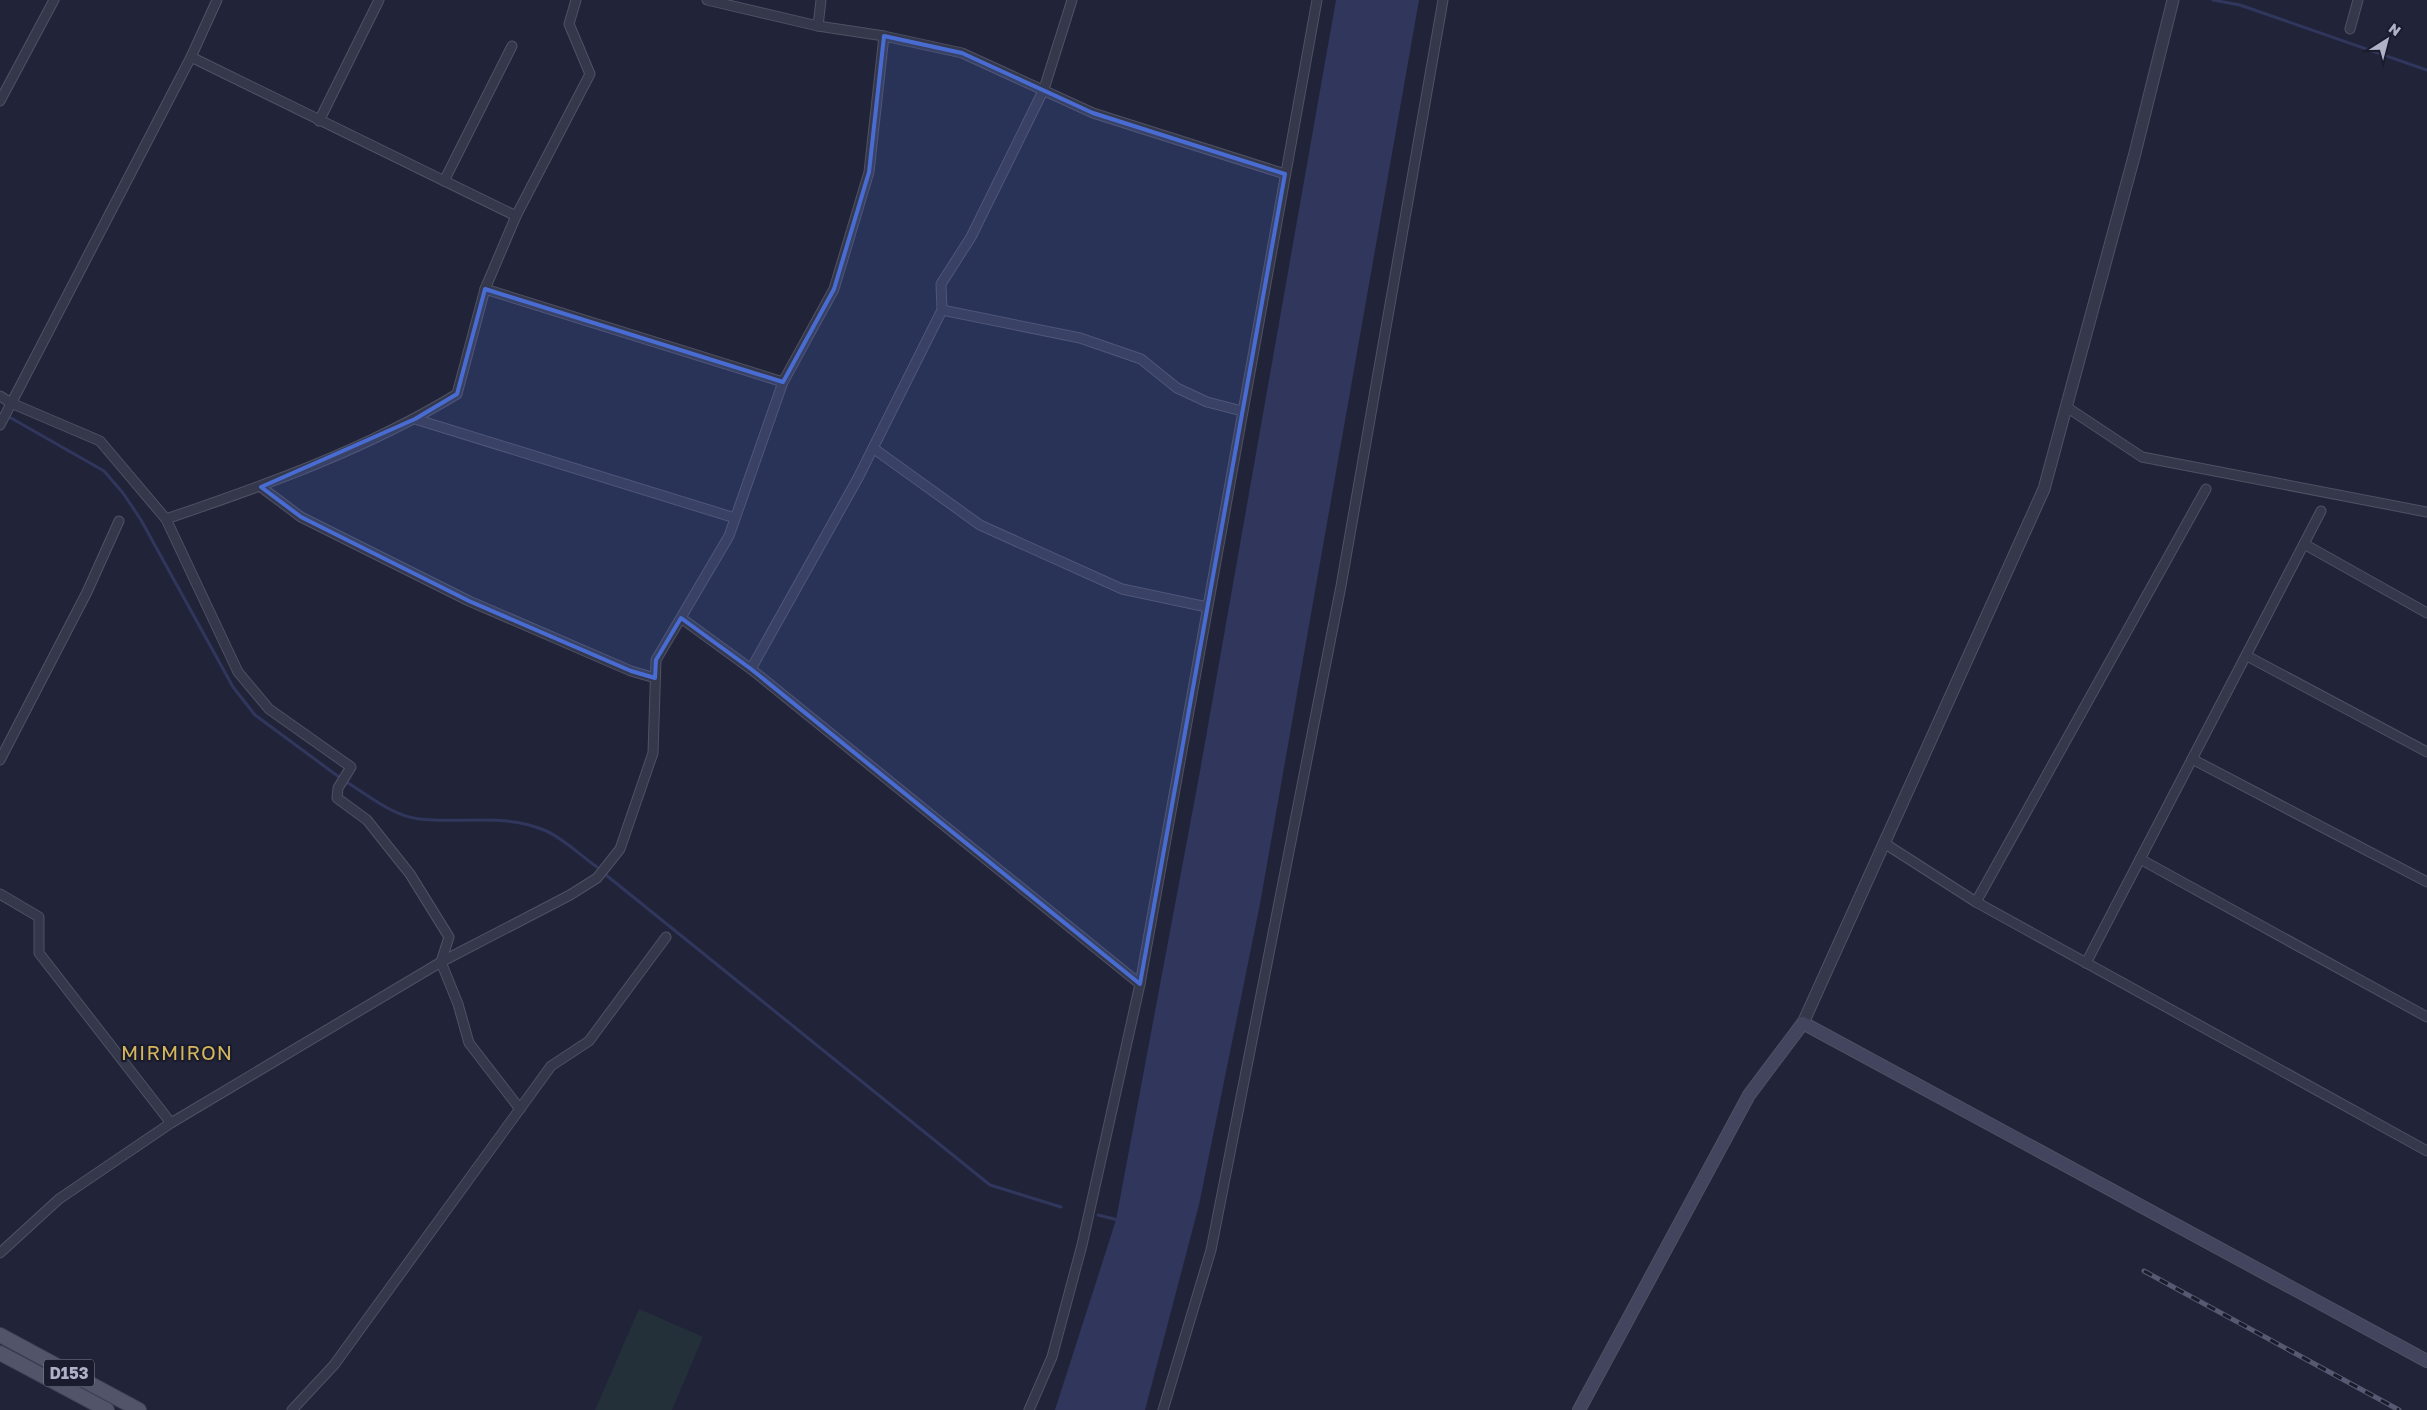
<svg xmlns="http://www.w3.org/2000/svg" width="2427" height="1410" font-family="'Golos Text',sans-serif">
  <style>
    .green { fill: #23303a }
    .water { fill: #31365d }
    .lines { fill: none; stroke-linecap: round; stroke-linejoin: round }
    .stream { stroke: #31365d; stroke-width: 3 }
    .minor-casing { stroke: #4f5164; stroke-width: 11 }
    .tertiary-casing { stroke: #4f5164; stroke-width: 13 }
    .secondary-casing { stroke: #4f5164; stroke-width: 14 }
    .primary-casing { stroke: #3e4053; stroke-width: 16 }
    .minor { stroke: #35374a; stroke-width: 9 }
    .tertiary { stroke: #35374a; stroke-width: 11 }
    .secondary { stroke: #43445d; stroke-width: 12 }
    .primary { stroke: #52556a; stroke-width: 14 }
    .rail-casing { stroke: #565971; stroke-width: 5 }
    .rail { stroke: #1a1c2e; stroke-width: 3; stroke-dasharray: 9; stroke-linecap: butt }
    .marked { fill: #496cd3; fill-opacity: 0.2; stroke: #496cd3; stroke-width: 4; stroke-linejoin: round }
    .labels { text-anchor: middle; dominant-baseline: central; stroke-width: 4.5; stroke-linejoin: round; paint-order: stroke }
    .shield { fill: #1a1c2e; stroke: #828498; stroke-width: 1 }
    .shield-label { font-size: 16px; font-weight: bold; fill: #afb1c6 }
    .quarter-label { font-size: 20px; letter-spacing: 1px; fill: #d5b65c; stroke: #1a1c2e }
  </style>
  <rect width="100%" height="100%" fill="#212439"/>
  <path class="green" d="M639,1309L703,1337L672,1410H595Z"/>
  <path class="water" d="M1336,0H1419L1260,904L1199,1205L1145,1410H1055L1116,1220L1200,771Z"/>
  <g class="lines">
    <g class="stream">
      <path d="M2213,0L2240,5L2427,70"/>
      <path d="M11,418L104,471L123,493L141,520L233,687L255,715L339,777"/>
      <path d="M348,783C369,796 393,816 419,819C461,824 503,813 544,830C562,837 581,856 597,867"/>
      <path d="M606,875L990,1185L1061,1207"/>
      <path d="M1098,1215L1118,1220"/>
    </g>
    <defs>
      <g id="minor">
        <path d="M707,0L818,26L884,36L962,53L1093,113L1285,174"/>
        <path d="M818,26L821,0"/>
        <path d="M2350,29L2358,0"/>
        <path d="M191,57L516,216"/>
        <path d="M0,101L54,0"/>
        <path d="M319,121L379,0"/>
        <path d="M444,181L512,46"/>
        <path d="M485,289L783,382"/>
        <path d="M942,310L1080,338L1141,359L1177,388L1207,402L1242,411"/>
        <path d="M0,396L11,403L100,441L166,519L238,672L269,709L351,767L338,788L337,798L367,820L410,874L449,937L441,962L458,1004L469,1043L520,1109"/>
        <path d="M2068,408L2142,457L2427,512"/>
        <path d="M415,419L735,518"/>
        <path d="M0,425L191,57L217,0"/>
        <path d="M873,448L980,525L1122,589L1207,607"/>
        <path d="M261,487L301,517L469,601L631,671L655,678"/>
        <path d="M166,519C266,485 367,449 457,394L485,289L516,216L590,74L569,24L576,0"/>
        <path d="M2304,544L2427,613"/>
        <path d="M681,618L751,669L1140,984"/>
        <path d="M2247,656L2427,752"/>
        <path d="M751,669L858,478L942,310L941,284L971,237L1044,89L1072,0"/>
        <path d="M2192,759L2427,882"/>
        <path d="M0,760L87,592L119,521"/>
        <path d="M1884,843L1976,902L2427,1151"/>
        <path d="M2140,859L2427,1017"/>
        <path d="M0,894L39,917V953L171,1123"/>
        <path d="M1976,902L2206,489"/>
        <path d="M2086,963L2321,511"/>
        <path d="M0,1253L59,1199L171,1123L441,962L570,895L597,878L620,849L653,753L656,660L729,536L783,382L834,289L869,172L884,36"/>
        <path d="M292,1410L334,1365L551,1066L589,1041L666,937"/>
        <path d="M1029,1410L1052,1357L1082,1245L1140,984L1317,0"/>
        <path d="M1163,1410L1211,1250L1341,586L1443,0"/>
      </g>
      <path id="tertiary" d="M1803,1023L2044,489L2135,153L2173,0"/>
      <path id="secondary" d="M1579,1410L1749,1095L1803,1023L2427,1361"/>
      <g id="primary">
        <path d="M0,1335L139,1410"/>
        <path d="M0,1353L107,1410"/>
      </g>
    </defs>
    <use href="#minor" class="minor-casing"/>
    <use href="#tertiary" class="tertiary-casing"/>
    <use href="#secondary" class="secondary-casing"/>
    <use href="#primary" class="primary-casing"/>
    <use href="#minor" class="minor"/>
    <use href="#tertiary" class="tertiary"/>
    <use href="#secondary" class="secondary"/>
    <use href="#primary" class="primary"/>
    <defs>
      <path id="rail" d="M2144,1271L2399,1410"/>
    </defs>
    <use href="#rail" class="rail-casing"/>
    <use href="#rail" class="rail"/>
  </g>
  <path class="marked" d="M884,36L962,53L1093,113L1285,174L1140,984L751,669L681,618L656,660L655,678L631,671L469,601L301,517L261,487L415,419L457,394L485,289L783,382L834,289L869,172Z"/>
  <g class="labels">
    <rect class="shield" x="44" y="1359.5" width="50" height="27" rx="4"/>
    <g class="shield-label">
      <text x="69" y="1373">D153</text>
    </g>
    <g class="quarter-label">
      <text x="177" y="1052">MIRMIRON</text>
    </g>
  </g>
  <g transform="translate(2387 40) rotate(36)" stroke="#1a1c2e" stroke-width="4" paint-order="stroke">
  <path d="M0-4L9 19L0 12L-9 19Z" fill="#afb1c6"/>
  <text y="-8" font-size="14" font-weight="bold" text-anchor="middle" fill="#afb1c6">N</text>
  </g>
</svg>
